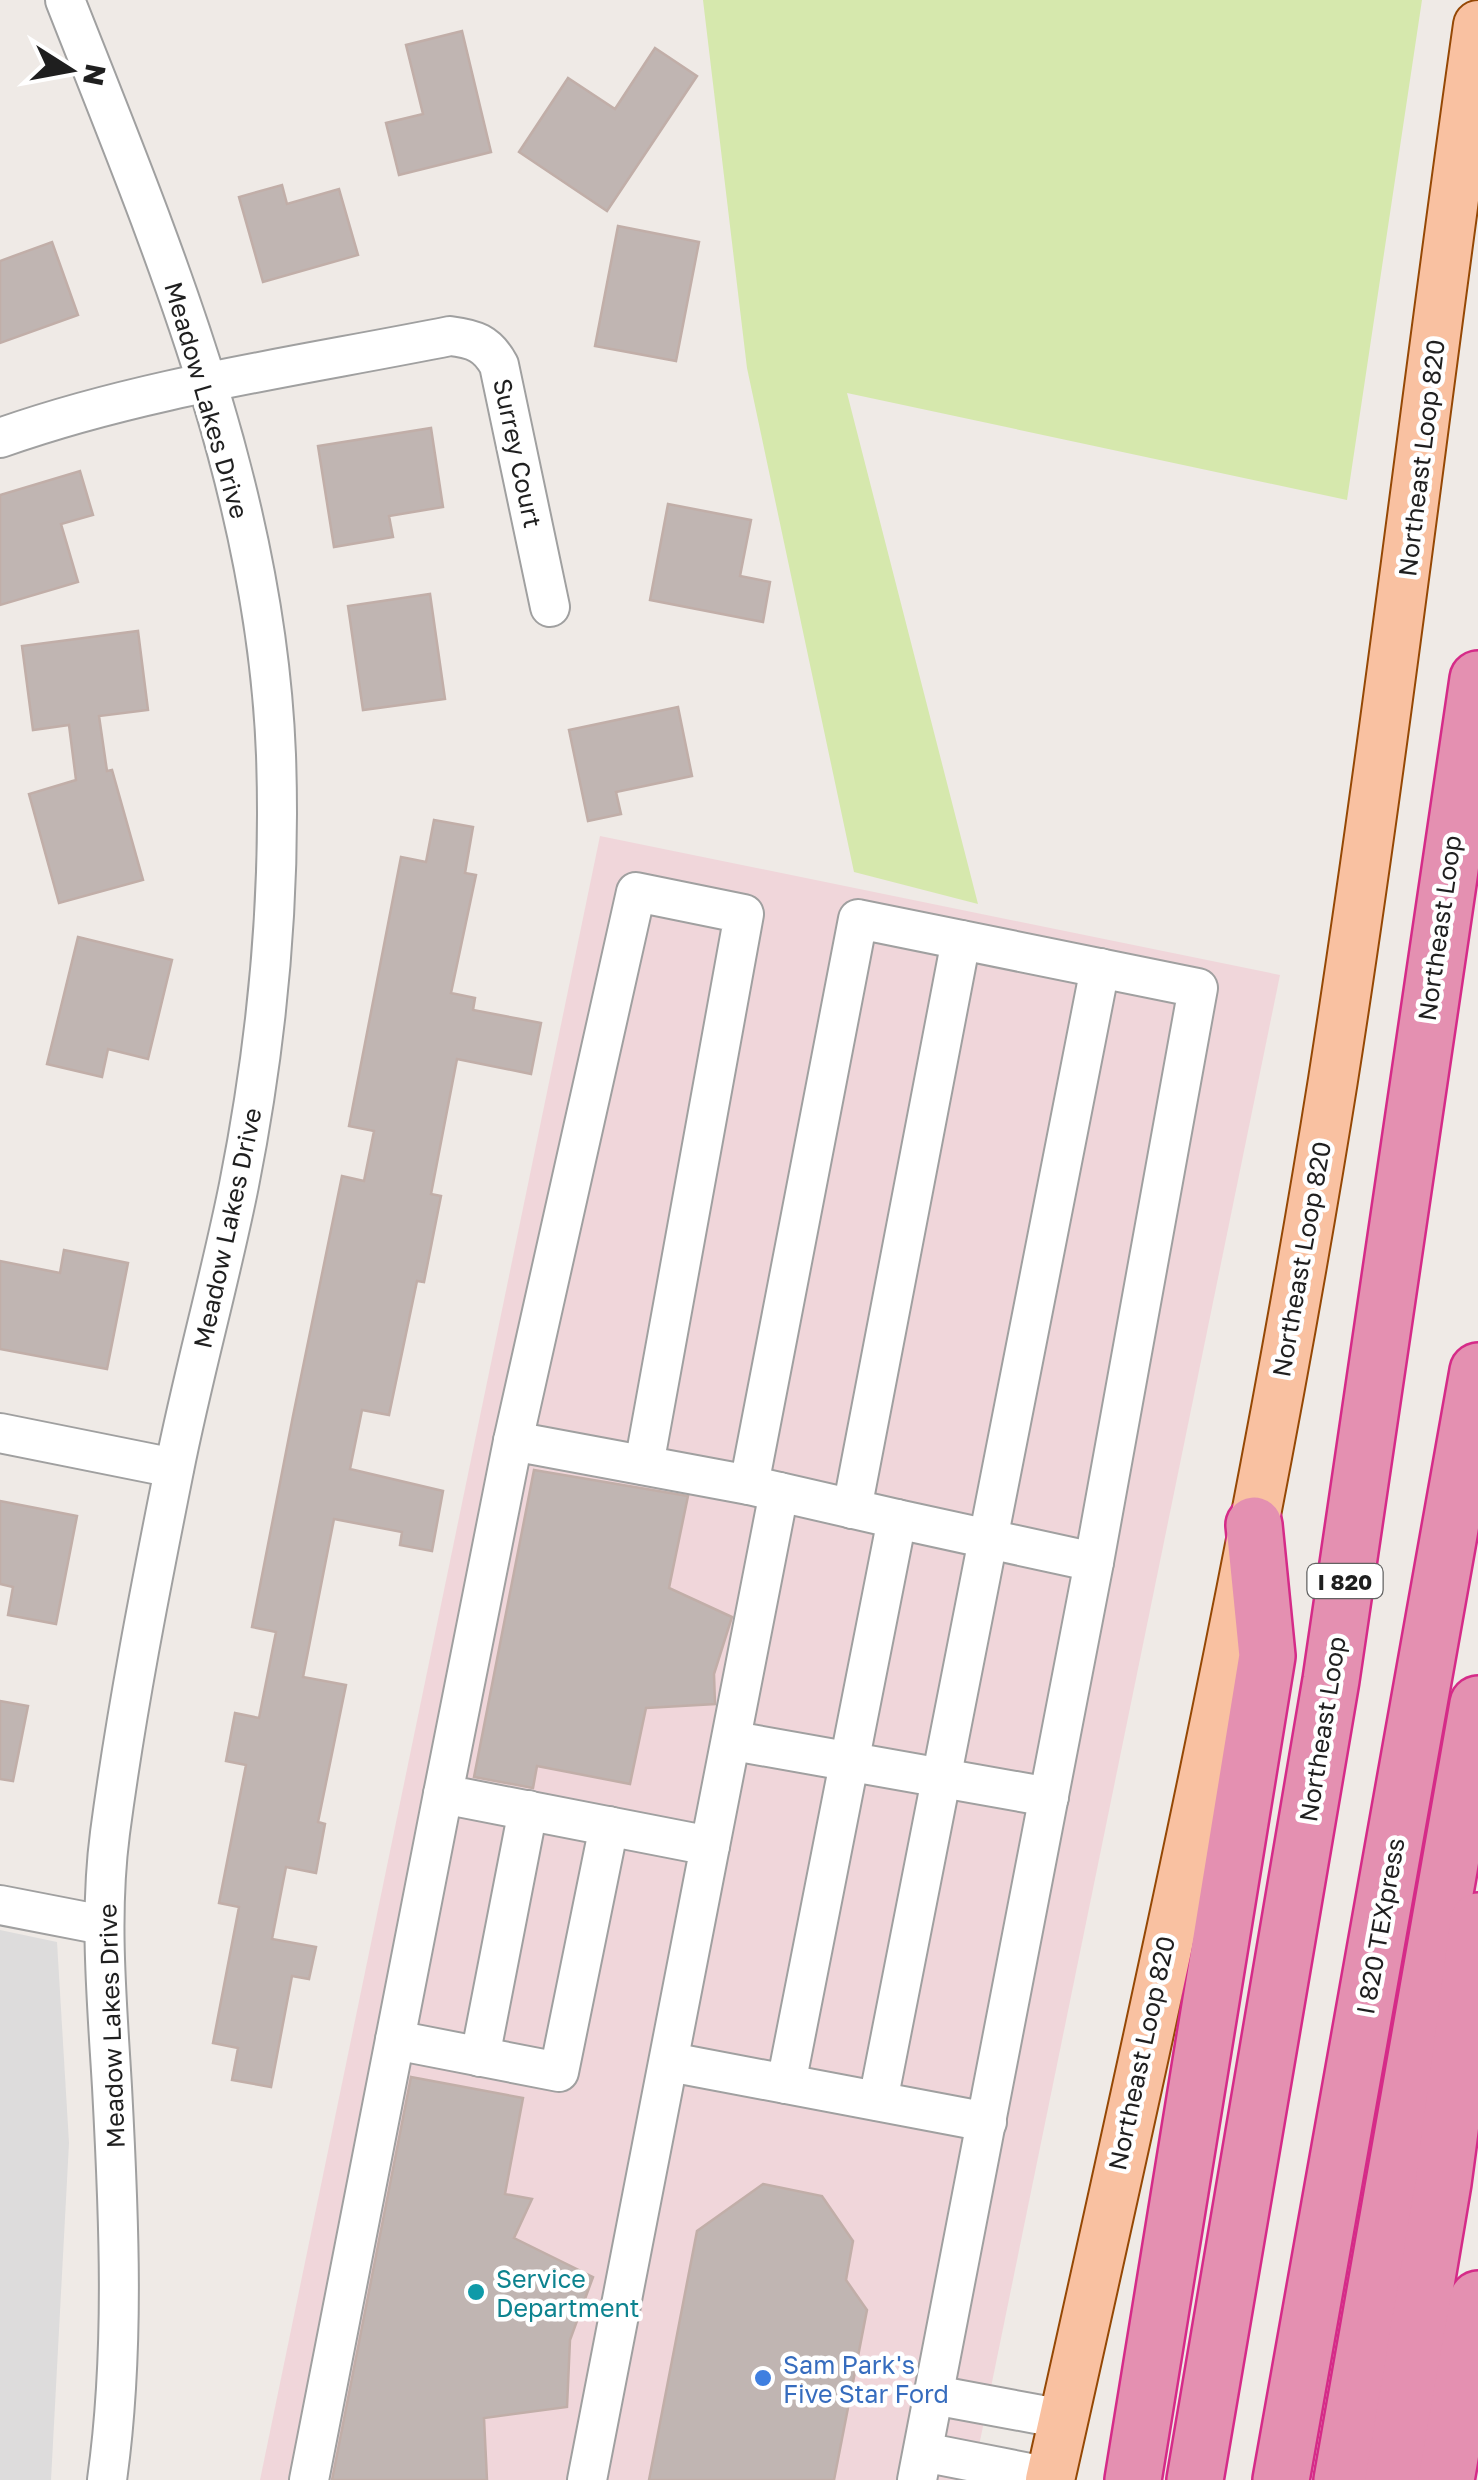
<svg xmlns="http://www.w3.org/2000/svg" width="1478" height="2480" font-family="'Golos Text',sans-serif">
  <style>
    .residential { fill: #dddcdc }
    .commercial { fill: #f0d6da }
    .grass { fill: #d6e8ad }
    .building { fill: #c0b5b2; stroke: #c1aea8; stroke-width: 2.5 }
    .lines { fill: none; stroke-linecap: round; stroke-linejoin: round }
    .minor-casing { stroke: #a0a0a0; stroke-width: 42 }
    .major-casing { stroke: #954805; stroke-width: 52 }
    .highway-casing { stroke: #d52b88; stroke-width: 60 }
    .minor { stroke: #fff; stroke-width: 38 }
    .major { stroke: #f9c1a1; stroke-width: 48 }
    .highway { stroke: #e490b1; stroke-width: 55 }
    .culture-dot { fill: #0f9aa8; stroke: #fff; stroke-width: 4 }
    .shop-dot { fill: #3f7fe0; stroke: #fff; stroke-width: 4 }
    .labels { text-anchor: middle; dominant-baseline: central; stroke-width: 9; stroke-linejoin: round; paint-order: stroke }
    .shield { fill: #fff; stroke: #626262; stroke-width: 2.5 }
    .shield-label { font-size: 22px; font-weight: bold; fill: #1f1f1f }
    .street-label { font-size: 25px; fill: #1f1f1f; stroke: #fff }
    .culture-label { font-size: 25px; fill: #0d838f; stroke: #fff; text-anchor: start }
    .shop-label { font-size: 25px; fill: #366cbe; stroke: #fff; text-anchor: start }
  </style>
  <rect width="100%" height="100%" fill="#efeae6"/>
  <path class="residential" d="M0,1930L57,1942L69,2143L51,2480H0Z"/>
  <path class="commercial" d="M600,836L1280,975L972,2480H260Z"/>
  <path class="grass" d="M703,0H1422L1347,500L847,393L978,904L854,872L747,368Z"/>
  <g class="building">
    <path d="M462,31L491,152L399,175L386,123L423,114L406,45Z"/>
    <path d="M655,48L697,76L607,211L519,152L568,78L615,109Z"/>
    <path d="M282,185L287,204L339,189L358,255L263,282L239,197Z"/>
    <path d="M618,226L699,242L676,361L595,346Z"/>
    <path d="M52,242L78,315L0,343V261Z"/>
    <path d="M431,428L443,507L389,516L393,537L334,547L318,446Z"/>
    <path d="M80,471L93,515L61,524L78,582L0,605V495Z"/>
    <path d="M668,504L751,520L740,576L770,582L763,622L650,600Z"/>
    <path d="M430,594L445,699L363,710L348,606Z"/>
    <path d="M138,631L148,710L99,716L107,771L112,770L143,880L59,903L29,794L76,780L69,725L33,730L22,646Z"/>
    <path d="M678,707L692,776L616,792L621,814L588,821L569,730Z"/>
    <path d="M434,820L473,827L465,873L476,875L451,993L475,998L473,1010L541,1023L531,1074L457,1059L431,1194L441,1196L424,1282L417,1281L389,1415L362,1410L350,1469L443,1491L432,1551L400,1545L402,1532L334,1519L303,1677L346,1685L318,1822L325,1824L316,1873L286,1867L272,1939L316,1947L309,1979L292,1976L271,2087L232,2080L238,2048L213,2043L239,1907L219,1903L246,1765L226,1761L235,1713L259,1718L276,1632L252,1627L293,1416L342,1176L364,1181L374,1131L349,1126L401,857L426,862Z"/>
    <path d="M78,937L172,960L148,1059L108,1049L102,1077L47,1064Z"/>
    <path d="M64,1250L128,1263L107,1369L0,1349V1261L60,1273Z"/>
    <path d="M534,1470L688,1496L669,1588L732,1617L714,1674L715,1704L646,1708L630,1784L537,1766L533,1788L474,1777Z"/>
    <path d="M0,1501L77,1516L56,1624L8,1615L13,1587L0,1584Z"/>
    <path d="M0,1701L28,1706L13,1781L0,1779Z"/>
    <path d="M411,2077L523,2098L505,2194L532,2199L514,2238L593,2277L570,2340L567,2407L484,2418L487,2480H332Z"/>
    <path d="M763,2184L822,2196L853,2241L846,2280L867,2310L834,2480H649L697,2231Z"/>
  </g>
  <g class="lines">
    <defs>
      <g id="minor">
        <path d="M65,0C161,244 266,489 276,755C281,899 267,1044 239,1185C220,1280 193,1374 174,1470C150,1590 126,1712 110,1833C99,1917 107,2002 112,2087C119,2216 125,2352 107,2480"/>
        <path d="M0,438C144,387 300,366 450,336C474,339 487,343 499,365L550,607"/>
        <path d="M0,1433L174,1468"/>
        <path d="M513,1441L636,892L744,914L644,1465"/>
        <path d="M749,1485L858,919L1198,988L1094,1562L917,2480"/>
        <path d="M852,1509L961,940"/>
        <path d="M734,1741L1049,1797"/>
        <path d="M710,1846L779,1492"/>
        <path d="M0,1905L103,1925"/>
        <path d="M395,2040L559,2072L609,1826"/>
        <path d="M480,2057L528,1810"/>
        <path d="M670,2062L987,2122"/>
        <path d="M786,2084L897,1519L1094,1562"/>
        <path d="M878,2101L1100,968"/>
        <path d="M934,2395L1063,2419"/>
        <path d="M923,2452L1050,2477"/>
        <path d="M309,2480L443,1794"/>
        <path d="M587,2480L710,1846L443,1794L513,1441L749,1485L897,1519"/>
      </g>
      <path id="major" d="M1050,2480C1154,2016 1258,1550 1333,1080C1388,729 1428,376 1478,25"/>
      <g id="highway">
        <path d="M1133,2480L1267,1656L1254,1525"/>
        <path d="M1195,2480L1331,1680L1478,679"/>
        <path d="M1281,2480L1478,1371"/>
        <path d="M1342,2480L1478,1704"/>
        <path d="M1393,2480L1443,2183L1478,1921"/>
        <path d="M1446,2480L1478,2299"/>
      </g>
    </defs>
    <use href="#minor" class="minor-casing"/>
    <use href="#major" class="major-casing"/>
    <use href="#highway" class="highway-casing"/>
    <use href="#minor" class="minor"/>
    <use href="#major" class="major"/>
    <use href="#highway" class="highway"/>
  </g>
  <circle class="culture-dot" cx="476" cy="2292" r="10"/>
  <circle class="shop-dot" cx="763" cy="2378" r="10"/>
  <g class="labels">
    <rect class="shield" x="1307.5" y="1564" width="75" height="34" rx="8"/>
    <g class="shield-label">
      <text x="1345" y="1581">I 820</text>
    </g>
    <g class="street-label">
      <text transform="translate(207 400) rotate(74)">Meadow Lakes Drive</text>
      <text transform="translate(518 453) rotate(78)">Surrey Court</text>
      <text transform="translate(1421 458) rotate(-83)">Northeast Loop 820</text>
      <text transform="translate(1439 928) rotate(-82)">Northeast Loop</text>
      <text transform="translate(227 1228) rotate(-78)">Meadow Lakes Drive</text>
      <text transform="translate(1301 1259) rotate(-80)">Northeast Loop 820</text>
      <text transform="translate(1322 1729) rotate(-81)">Northeast Loop</text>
      <text transform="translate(1380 1926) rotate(-80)">I 820 TEXpress</text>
      <text transform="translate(111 2026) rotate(-92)">Meadow Lakes Drive</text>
      <text transform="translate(1141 2053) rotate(-78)">Northeast Loop 820</text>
    </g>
    <g class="culture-label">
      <text x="496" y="2278">Service<tspan x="496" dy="29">Department</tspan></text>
    </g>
    <g class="shop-label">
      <text x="783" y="2364">Sam Park's<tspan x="783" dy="29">Five Star Ford</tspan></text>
    </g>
  </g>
  <g transform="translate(70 70) rotate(101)" stroke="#ffffff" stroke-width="8" paint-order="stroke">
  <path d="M0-8L18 38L0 25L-18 38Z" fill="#1f1f1f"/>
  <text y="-15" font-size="28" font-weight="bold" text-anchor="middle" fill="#1f1f1f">N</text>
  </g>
</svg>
